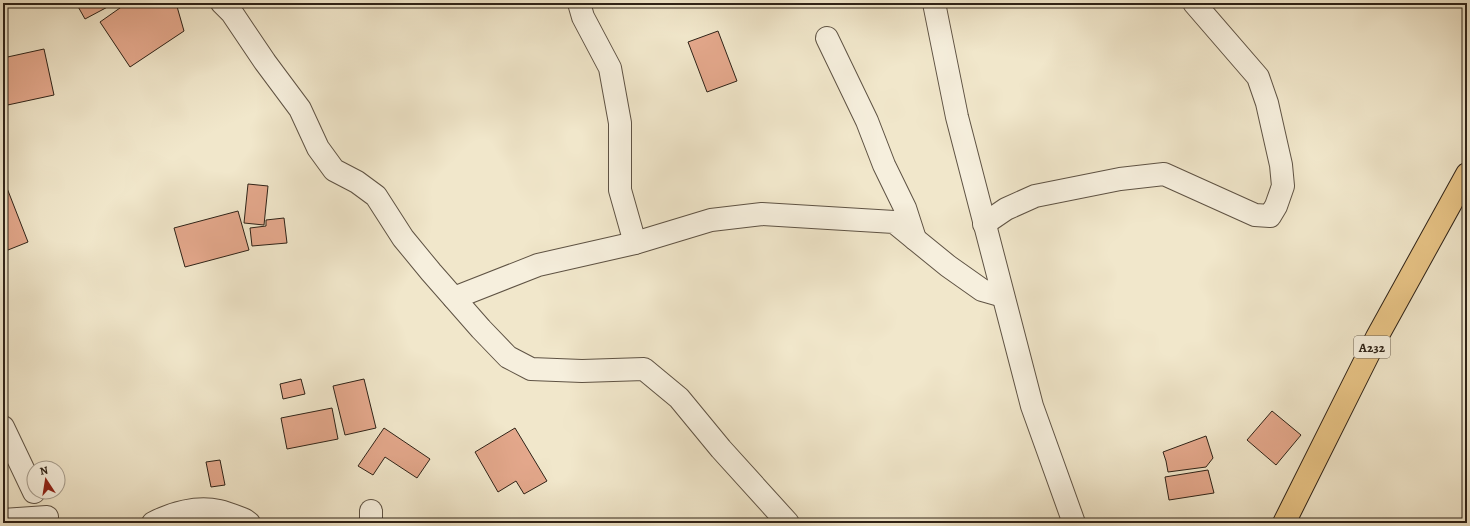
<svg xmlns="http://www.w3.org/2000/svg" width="1470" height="526" font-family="Alegreya,serif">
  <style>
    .building { fill: #e4a88c; stroke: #2e2217 }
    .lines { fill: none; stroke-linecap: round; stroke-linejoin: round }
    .minor-casing { stroke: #5f5344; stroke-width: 24 }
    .primary-casing { stroke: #2e2217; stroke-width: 24 }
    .minor { stroke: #f6efdd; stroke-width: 22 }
    .primary { stroke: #e8c486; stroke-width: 22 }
    .labels { text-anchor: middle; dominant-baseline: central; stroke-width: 3.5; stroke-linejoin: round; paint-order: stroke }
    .shield { fill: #f6efdd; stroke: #6a6052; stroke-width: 1 }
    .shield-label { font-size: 13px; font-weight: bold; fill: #2e2217 }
  </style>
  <rect width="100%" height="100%" fill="#f1e7cb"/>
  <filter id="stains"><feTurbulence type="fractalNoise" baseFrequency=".005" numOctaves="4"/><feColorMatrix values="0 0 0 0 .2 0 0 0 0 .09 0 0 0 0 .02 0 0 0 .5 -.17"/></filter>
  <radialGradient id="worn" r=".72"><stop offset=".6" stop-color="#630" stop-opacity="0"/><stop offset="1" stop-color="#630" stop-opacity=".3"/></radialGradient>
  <g class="building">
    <path d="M76,3H115L85,19Z"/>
    <path d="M127,3H176L184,31L130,67L100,22Z"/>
    <path d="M718,31L737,81L707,92L688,42Z"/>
    <path d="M44,49L54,95L3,106V58Z"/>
    <path d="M5,183L28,242L3,252V184Z"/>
    <path d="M248,184L268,186L264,225L244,223Z"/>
    <path d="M238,211L249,250L185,267L174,228Z"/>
    <path d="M284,218L287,243L252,246L250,228L266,226V220Z"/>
    <path d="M301,379L305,394L283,399L280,384Z"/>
    <path d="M364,379L376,428L345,435L333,386Z"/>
    <path d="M332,408L338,439L287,449L281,418Z"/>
    <path d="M1272,411L1301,435L1276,465L1247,440Z"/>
    <path d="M384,428L430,459L417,478L385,457L373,475L358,466Z"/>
    <path d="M515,428L547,481L524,494L516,481L498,492L475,452Z"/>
    <path d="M1206,436L1213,458L1206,467L1168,472L1166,461L1163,452Z"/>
    <path d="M220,460L225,485L211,487L206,462Z"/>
    <path d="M1208,470L1214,493L1169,500L1165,477Z"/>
  </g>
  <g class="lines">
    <defs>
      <g id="minor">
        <path d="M222,3L232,13L265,62L300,109L318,148L334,170L357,182L376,196L403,238L431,272L481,329L508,357L531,369L582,371L644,369L679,398L721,449L788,523"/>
        <path d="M579,3L583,17L610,68L620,123V190L635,243"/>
        <path d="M934,3L957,117L1032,406L1074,523"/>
        <path d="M827,38L867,121L884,165L905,208L915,239"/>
        <path d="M984,224L1006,209L1035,196L1120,179L1164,174L1255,215L1270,216L1276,206L1283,186L1281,165L1267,103L1258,77L1194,3"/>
        <path d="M454,298L538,265L635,243L711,220L762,214L894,222L948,266L982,290L1003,296"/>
        <path d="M3,427L34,492"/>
        <path d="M3,520L47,517"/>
        <path d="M153,523C172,513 197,506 219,511C228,513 237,517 245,520L249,523"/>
        <path d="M371,523V511"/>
      </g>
      <path id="primary" d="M1284,523L1377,337L1467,174"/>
    </defs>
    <use href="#minor" class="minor-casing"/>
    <use href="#primary" class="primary-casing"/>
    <use href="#minor" class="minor"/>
    <use href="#primary" class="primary"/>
  </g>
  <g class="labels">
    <rect class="shield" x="1354" y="336" width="36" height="22" rx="3"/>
    <g class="shield-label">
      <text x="1372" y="347">A232</text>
    </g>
  </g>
  <rect width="1470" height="526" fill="none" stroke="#f1e7cb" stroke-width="16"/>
  <rect x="4" y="4" width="1462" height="518" fill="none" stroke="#2e2217" stroke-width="2"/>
  <rect x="8" y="8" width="1454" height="510" fill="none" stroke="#2e2217"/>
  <g transform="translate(46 480) rotate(348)"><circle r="19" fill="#f6efdd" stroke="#a69d8e"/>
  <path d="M0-3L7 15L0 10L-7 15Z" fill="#8f2418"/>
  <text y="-6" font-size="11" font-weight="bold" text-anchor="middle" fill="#2e2217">N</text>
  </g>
  <rect width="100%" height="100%" filter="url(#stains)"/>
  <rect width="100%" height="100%" fill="url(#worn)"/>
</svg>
